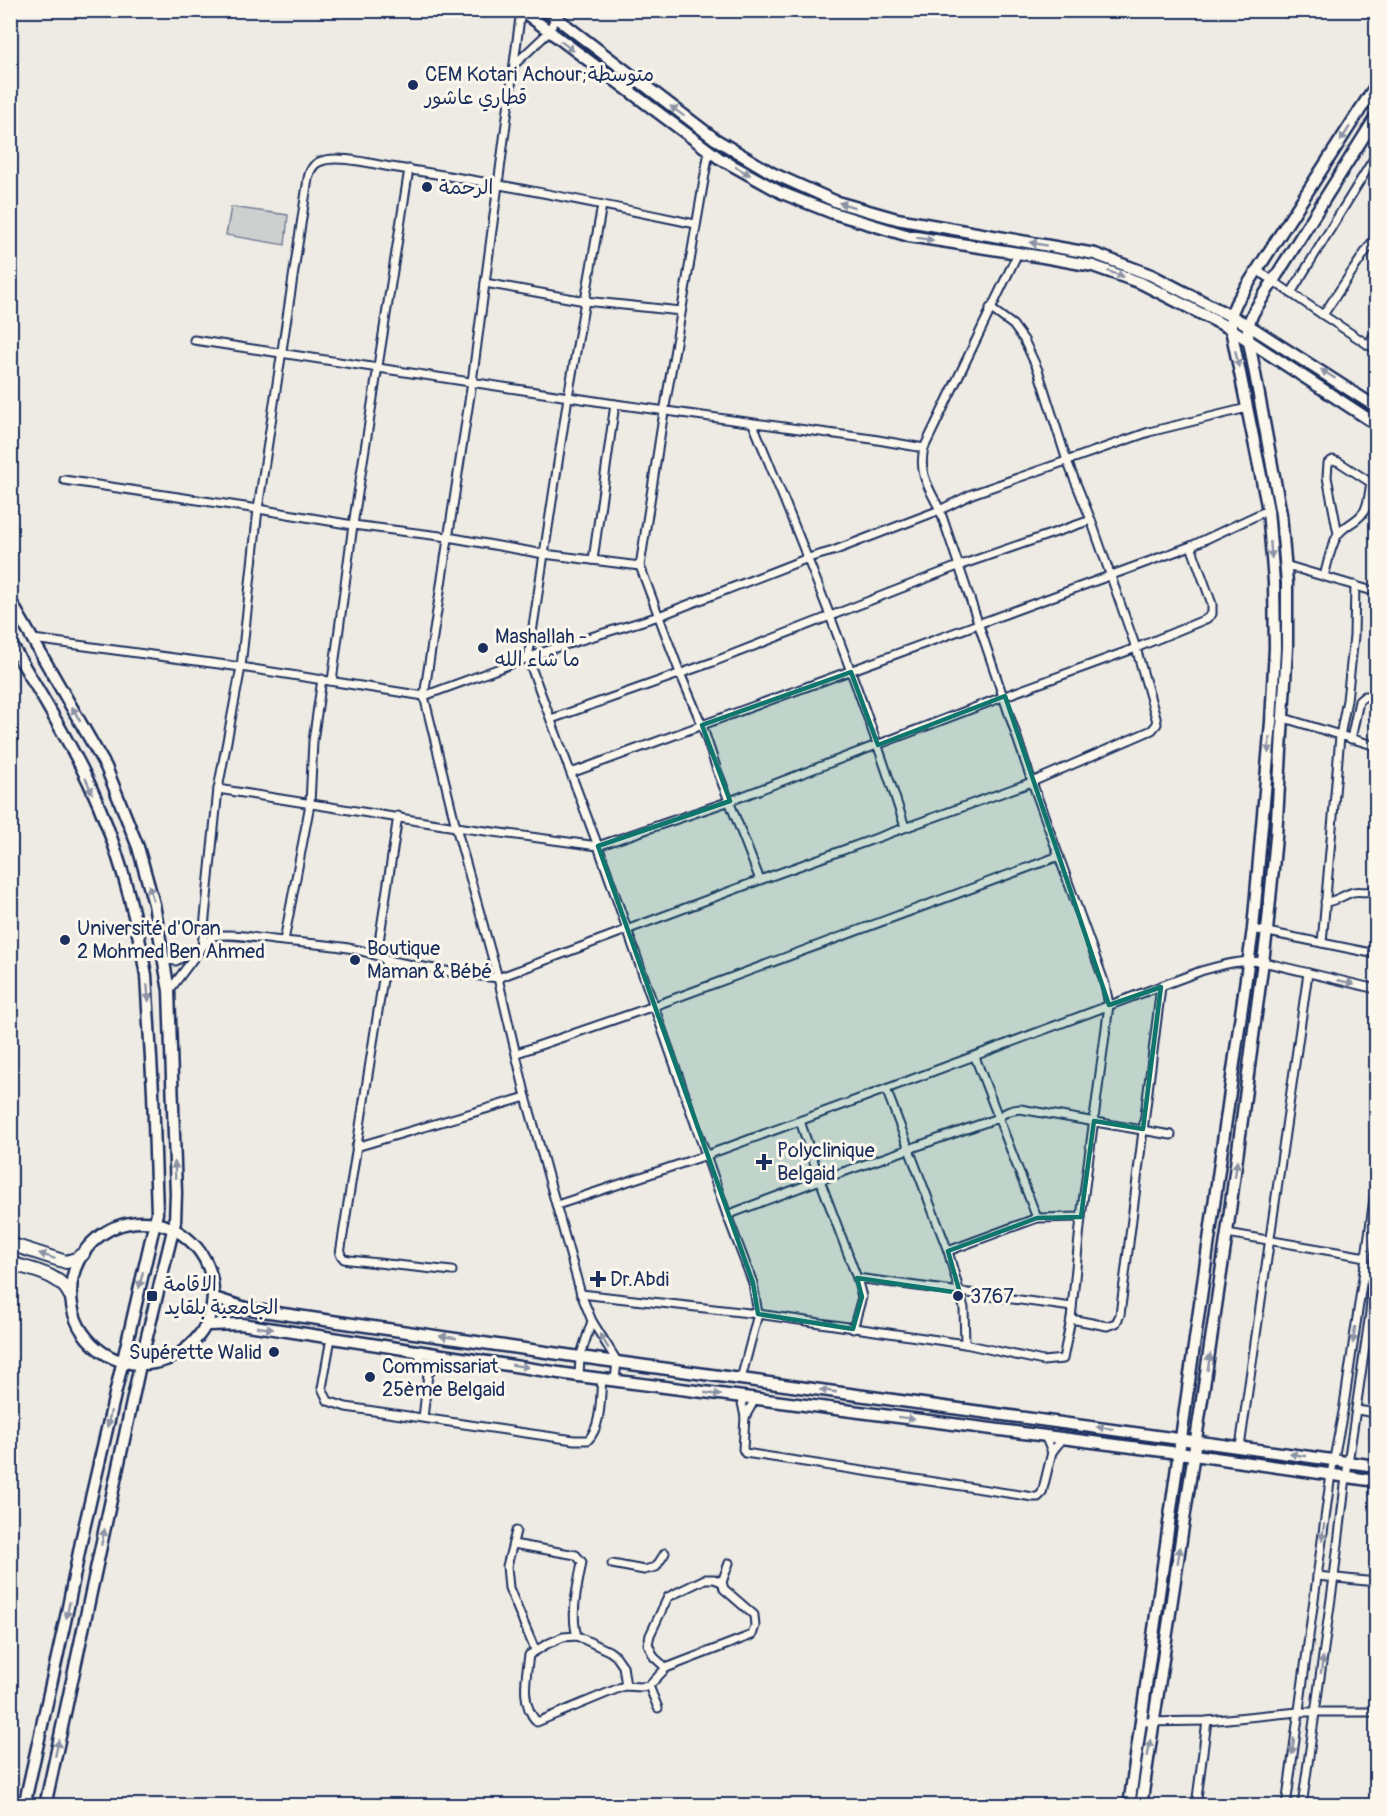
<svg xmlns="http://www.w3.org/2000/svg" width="1387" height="1816" font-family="Pangolin,'Playpen Sans Arabic',sans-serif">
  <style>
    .green { fill: #cecfcf; stroke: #747f96; stroke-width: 1.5 }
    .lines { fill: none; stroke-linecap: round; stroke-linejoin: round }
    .street-casing { stroke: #1b2f5e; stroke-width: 11 }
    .secondary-casing { stroke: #1b2f5e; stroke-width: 15 }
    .highway-casing { stroke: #1b2f5e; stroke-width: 16 }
    .street { stroke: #fbf7ec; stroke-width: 7 }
    .secondary { stroke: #fbf7ec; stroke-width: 10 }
    .highway { stroke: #fbf7ec; stroke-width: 12 }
    .oneway { fill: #8b93a5 }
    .marked { fill: #0f766e; fill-opacity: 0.2; stroke: #0f766e; stroke-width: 4.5; stroke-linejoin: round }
    .poi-dot { fill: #1b2f5e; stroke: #fbf7ec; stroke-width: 2 }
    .labels { text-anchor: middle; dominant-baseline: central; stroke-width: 6; stroke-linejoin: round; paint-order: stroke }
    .poi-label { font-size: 20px; fill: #1b2f5e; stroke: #fbf7ec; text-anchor: start }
  </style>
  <rect width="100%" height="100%" fill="#eeebe4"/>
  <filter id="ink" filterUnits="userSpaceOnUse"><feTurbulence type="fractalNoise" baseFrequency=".0167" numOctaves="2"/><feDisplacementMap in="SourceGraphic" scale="12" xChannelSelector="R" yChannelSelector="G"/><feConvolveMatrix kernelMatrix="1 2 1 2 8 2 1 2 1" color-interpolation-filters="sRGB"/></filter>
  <g filter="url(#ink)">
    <path class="green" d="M231,207L288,215L285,245L226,235Z"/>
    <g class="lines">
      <defs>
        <g id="street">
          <path d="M521,10L472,382L424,696L456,827L498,978L526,1097L581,1294L592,1321L617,1361L615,1380"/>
          <path d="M516,63L549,32L555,18"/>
          <path d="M709,151L662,424L640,566L680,673L702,725L717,770L760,880"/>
          <path d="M602,205L568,397L528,659L598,846L727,1215L753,1283L758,1314L741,1379"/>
          <path d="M1376,236L1323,315L1376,350"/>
          <path d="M1257,270L1323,315"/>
          <path d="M485,283L585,301L681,311"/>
          <path d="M1291,293L1376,155"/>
          <path d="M194,340L615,404L872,439L924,448"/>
          <path d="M1368,345L1376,332"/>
          <path d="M753,424C808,557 861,690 905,827"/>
          <path d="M64,480L258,509L353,525L448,537L544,554L640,566"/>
          <path d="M1338,534L1327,477L1328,463L1333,460L1339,462L1376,486"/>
          <path d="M593,560L615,404"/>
          <path d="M1285,565L1376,592"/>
          <path d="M1324,576C1328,563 1330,548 1337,536C1344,525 1355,523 1362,514C1369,507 1369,492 1371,482"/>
          <path d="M33,639L241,667L424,696L552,649L659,616L808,558L833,551L940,510L972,494L1149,432L1247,408"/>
          <path d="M332,681L353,525L409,169"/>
          <path d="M1284,718L1376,746"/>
          <path d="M551,719L713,662L958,566L1091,520"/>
          <path d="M1351,739L1359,701L1365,696H1376"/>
          <path d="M571,773L1191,546L1268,510"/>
          <path d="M218,789L456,827L598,846L730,801L1005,696L1136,648L1206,619L1212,614V604L1191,546"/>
          <path d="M1325,902C1337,901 1343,895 1353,892C1362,890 1369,895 1376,888"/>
          <path d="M1253,929L1376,954"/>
          <path d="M284,941L310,804L313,741L322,679"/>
          <path d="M1322,943L1340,736L1347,700L1354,636L1355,585"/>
          <path d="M202,947L213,936C234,933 253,938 274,940C307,944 357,944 386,960L456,973L498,978L760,880L1032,782L1152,730L1157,724L1156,718L1136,648L1091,520L1067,461L1038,370L1024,340L1013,325L990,308"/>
          <path d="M202,947L218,789L241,667L258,509L307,185C308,176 310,166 319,162C335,154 373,164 391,167C494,182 594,203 696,224"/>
          <path d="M377,955L398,816"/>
          <path d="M165,960L176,961L202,947L169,991"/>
          <path d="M386,960L340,1254L344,1259L350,1260L452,1271"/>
          <path d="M517,1053L654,1006L1059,856"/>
          <path d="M975,1057L1037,1218"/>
          <path d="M886,1089L948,1251L964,1308L965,1344"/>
          <path d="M800,1121L820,1180L857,1278L862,1297L853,1329"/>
          <path d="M356,1147L526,1097"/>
          <path d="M557,1205L707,1155L886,1089L1201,971C1222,965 1241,959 1263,962L1376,989"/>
          <path d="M727,1215L820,1180L998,1118C1005,1112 1010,1110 1020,1109L1171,1135"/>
          <path d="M1227,1233L1366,1257L1376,1184"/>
          <path d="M948,1251L1037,1218L1081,1217"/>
          <path d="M857,1278L1072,1307"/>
          <path d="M581,1294L758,1314L965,1344L1043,1361L1063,1359L1071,1319L1081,1217L1109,1005L1105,984L1092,948L1032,782L940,510C929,488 918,474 924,448L1018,253"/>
          <path d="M1071,1319L1107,1326L1116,1323L1120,1315L1161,987"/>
          <path d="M331,1338L322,1388L328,1401L346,1407L574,1440H588C602,1426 600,1397 602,1379"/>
          <path d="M417,1350L428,1374L446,1354"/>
          <path d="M579,1376L580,1357L592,1321"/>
          <path d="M741,1398L745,1417L743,1449L745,1453L1033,1497H1038L1042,1493L1052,1452L1063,1438"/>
          <path d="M1357,1410L1376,1413"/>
          <path d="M745,1417L755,1399"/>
          <path d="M423,1418L428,1374"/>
          <path d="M1045,1436L1052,1452"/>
          <path d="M1240,1447L1308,973"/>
          <path d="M516,1531L507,1566L509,1588L535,1650"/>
          <path d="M513,1544L576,1555L582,1562C578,1585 570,1613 577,1636"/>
          <path d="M612,1564L644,1570L656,1567L665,1553"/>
          <path d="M1317,1576L1376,1582"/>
          <path d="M666,1668L654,1657L648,1644L650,1635L668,1597L705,1579H714L722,1582"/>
          <path d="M626,1686L623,1666L616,1656L609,1651L577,1636L563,1637L547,1644L529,1655C526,1677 520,1704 537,1722L624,1686L641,1687L649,1686L666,1668L752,1635L755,1626L754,1615L724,1589L722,1582L729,1563"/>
          <path d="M649,1686L658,1708"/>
          <path d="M1141,1722L1207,1721L1298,1712H1376"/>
          <path d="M1196,1806L1207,1721"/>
          <path d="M1286,1806L1331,1474L1343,1412L1366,1257"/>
          <path d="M1302,1806L1334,1577L1346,1477L1370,1313L1372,1290L1367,1264"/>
        </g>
        <g id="secondary">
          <path d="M521,10L719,158L782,193L833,213L909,236L1043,257L1093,266L1141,283L1231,329L1376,424"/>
          <path d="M546,10L715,139L772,173L837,202L897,219L1095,254L1151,275L1248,325L1376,407"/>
          <path d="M10,600L106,767L138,847L154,904L169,991L176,1193L175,1222L140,1365L45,1806"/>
          <path d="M10,642C37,689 66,734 89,783C117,843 135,910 146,975L153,1092L157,1213L82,1537L66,1617L24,1806"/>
          <circle cx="142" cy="1293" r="71"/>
          <path d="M214,1298L249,1309L580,1357L1376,1466"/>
          <path d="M207,1325L241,1324L579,1376L1194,1455L1376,1481"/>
          <path d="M1129,1806L1253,929L1271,722L1275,648L1274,582L1268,510L1231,329V315L1236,303L1376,85"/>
          <path d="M1141,1806L1227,1233L1267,931L1276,837L1287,647V583L1281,514L1248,336V325L1253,313L1376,117"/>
        </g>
        <g id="highway">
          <path d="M10,1244L66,1262L76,1259L83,1254"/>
          <path d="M10,1263C31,1270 61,1274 70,1295"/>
        </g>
      </defs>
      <use href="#street" class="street-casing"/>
      <use href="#secondary" class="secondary-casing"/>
      <use href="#highway" class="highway-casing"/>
      <use href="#street" class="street"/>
      <use href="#secondary" class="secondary"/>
      <use href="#highway" class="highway"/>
    </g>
    <defs><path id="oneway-solid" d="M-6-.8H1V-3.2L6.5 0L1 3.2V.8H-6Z" transform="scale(1.5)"/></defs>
    <g class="oneway">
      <use href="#oneway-solid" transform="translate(567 46) rotate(37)"/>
      <use href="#oneway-solid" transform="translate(677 111) rotate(-143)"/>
      <use href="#oneway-solid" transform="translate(1345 134) rotate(123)"/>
      <use href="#oneway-solid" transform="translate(743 171) rotate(29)"/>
      <use href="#oneway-solid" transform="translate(847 205) rotate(-164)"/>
      <use href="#oneway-solid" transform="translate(925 239) rotate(9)"/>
      <use href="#oneway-solid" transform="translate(1038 244) rotate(-170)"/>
      <use href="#oneway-solid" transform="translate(1116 274) rotate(20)"/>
      <use href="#oneway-solid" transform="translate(1237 359) rotate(78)"/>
      <use href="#oneway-solid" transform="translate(1328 374) rotate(-148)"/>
      <use href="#oneway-solid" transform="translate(1271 550) rotate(85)"/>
      <use href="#oneway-solid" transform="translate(76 714) rotate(-120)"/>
      <use href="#oneway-solid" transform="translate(1269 745) rotate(94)"/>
      <use href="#oneway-solid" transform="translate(89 786) rotate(66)"/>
      <use href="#oneway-solid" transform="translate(151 893) rotate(-106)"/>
      <use href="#oneway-solid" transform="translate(1346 982) rotate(13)"/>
      <use href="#oneway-solid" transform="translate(148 993) rotate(85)"/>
      <use href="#oneway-solid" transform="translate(1236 1169) rotate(-83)"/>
      <use href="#oneway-solid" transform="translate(175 1170) rotate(-92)"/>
      <use href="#oneway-solid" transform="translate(47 1256) rotate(-161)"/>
      <use href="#oneway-solid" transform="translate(141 1280) rotate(103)"/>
      <use href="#oneway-solid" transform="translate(265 1328) rotate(8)"/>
      <use href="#oneway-solid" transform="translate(1354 1335) rotate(98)"/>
      <use href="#oneway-solid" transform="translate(448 1337) rotate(-172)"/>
      <use href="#oneway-solid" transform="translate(604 1341) rotate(-122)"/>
      <use href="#oneway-solid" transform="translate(1209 1362) rotate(-81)"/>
      <use href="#oneway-solid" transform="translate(520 1366) rotate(9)"/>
      <use href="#oneway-solid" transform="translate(828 1391) rotate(-172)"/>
      <use href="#oneway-solid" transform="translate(713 1394) rotate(8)"/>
      <use href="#oneway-solid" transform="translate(906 1418) rotate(7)"/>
      <use href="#oneway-solid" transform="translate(109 1419) rotate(103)"/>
      <use href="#oneway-solid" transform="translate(1105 1428) rotate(-172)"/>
      <use href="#oneway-solid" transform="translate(1298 1455) rotate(-172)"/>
      <use href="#oneway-solid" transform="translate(1323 1532) rotate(98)"/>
      <use href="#oneway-solid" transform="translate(103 1537) rotate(-78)"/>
      <use href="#oneway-solid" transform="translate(1179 1555) rotate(-81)"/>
      <use href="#oneway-solid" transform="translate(68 1610) rotate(101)"/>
      <use href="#oneway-solid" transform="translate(1322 1665) rotate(-82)"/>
      <use href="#oneway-solid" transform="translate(1293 1746) rotate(97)"/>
      <use href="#oneway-solid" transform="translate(57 1748) rotate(-78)"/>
      <use href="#oneway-solid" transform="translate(1149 1748) rotate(-81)"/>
    </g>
  </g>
  <path class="marked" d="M851,672L878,745L1005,696L1109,1005L1161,987L1143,1129L1094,1121L1081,1217L1037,1218L948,1251L960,1293L857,1278L862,1297L853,1329L758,1314L753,1283L598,846L730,801L702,725Z"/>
  <g class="poi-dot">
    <circle cx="413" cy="85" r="6"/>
    <circle cx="427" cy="187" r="6"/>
    <circle cx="483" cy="648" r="6"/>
    <circle cx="65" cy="940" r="6"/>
    <circle cx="355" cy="960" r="6"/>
    <path d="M761 1153h6v6h6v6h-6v6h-6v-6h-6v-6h6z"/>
    <path d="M595 1270h6v6h6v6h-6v6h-6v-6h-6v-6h6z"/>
    <rect x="146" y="1290" width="12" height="12" rx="3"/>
    <circle cx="958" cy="1296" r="6"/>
    <circle cx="274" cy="1352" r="6"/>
    <circle cx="370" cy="1377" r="6"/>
  </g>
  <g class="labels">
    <g class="poi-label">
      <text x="425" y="74">CEM Kotari Achour;متوسطة<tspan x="425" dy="23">قطاري عاشور</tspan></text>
      <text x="439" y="187">الرحمة</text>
      <text x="495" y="636">Mashallah -<tspan x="495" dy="23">ما شاء الله</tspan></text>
      <text x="77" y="928">Université d'Oran<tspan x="77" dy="23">2 Mohmed Ben Ahmed</tspan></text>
      <text x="367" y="948">Boutique<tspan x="367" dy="23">Maman &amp; Bébé</tspan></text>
      <text x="777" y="1150">Polyclinique<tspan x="777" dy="23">Belgaid</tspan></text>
      <text x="610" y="1279">Dr.Abdi</text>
      <text x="164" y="1284">الاقامة<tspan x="164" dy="23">الجامعية بلقايد</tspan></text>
      <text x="970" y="1296">3767</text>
      <text x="262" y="1352" text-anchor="end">Supérette Walid</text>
      <text x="382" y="1366">Commissariat<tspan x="382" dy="23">25ème Belgaid</tspan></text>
    </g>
  </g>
  <rect width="1387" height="1816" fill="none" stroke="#fbf7ec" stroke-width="36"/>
  <rect x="18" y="18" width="1351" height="1780" fill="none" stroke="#1b2f5e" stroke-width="2" filter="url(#ink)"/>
</svg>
